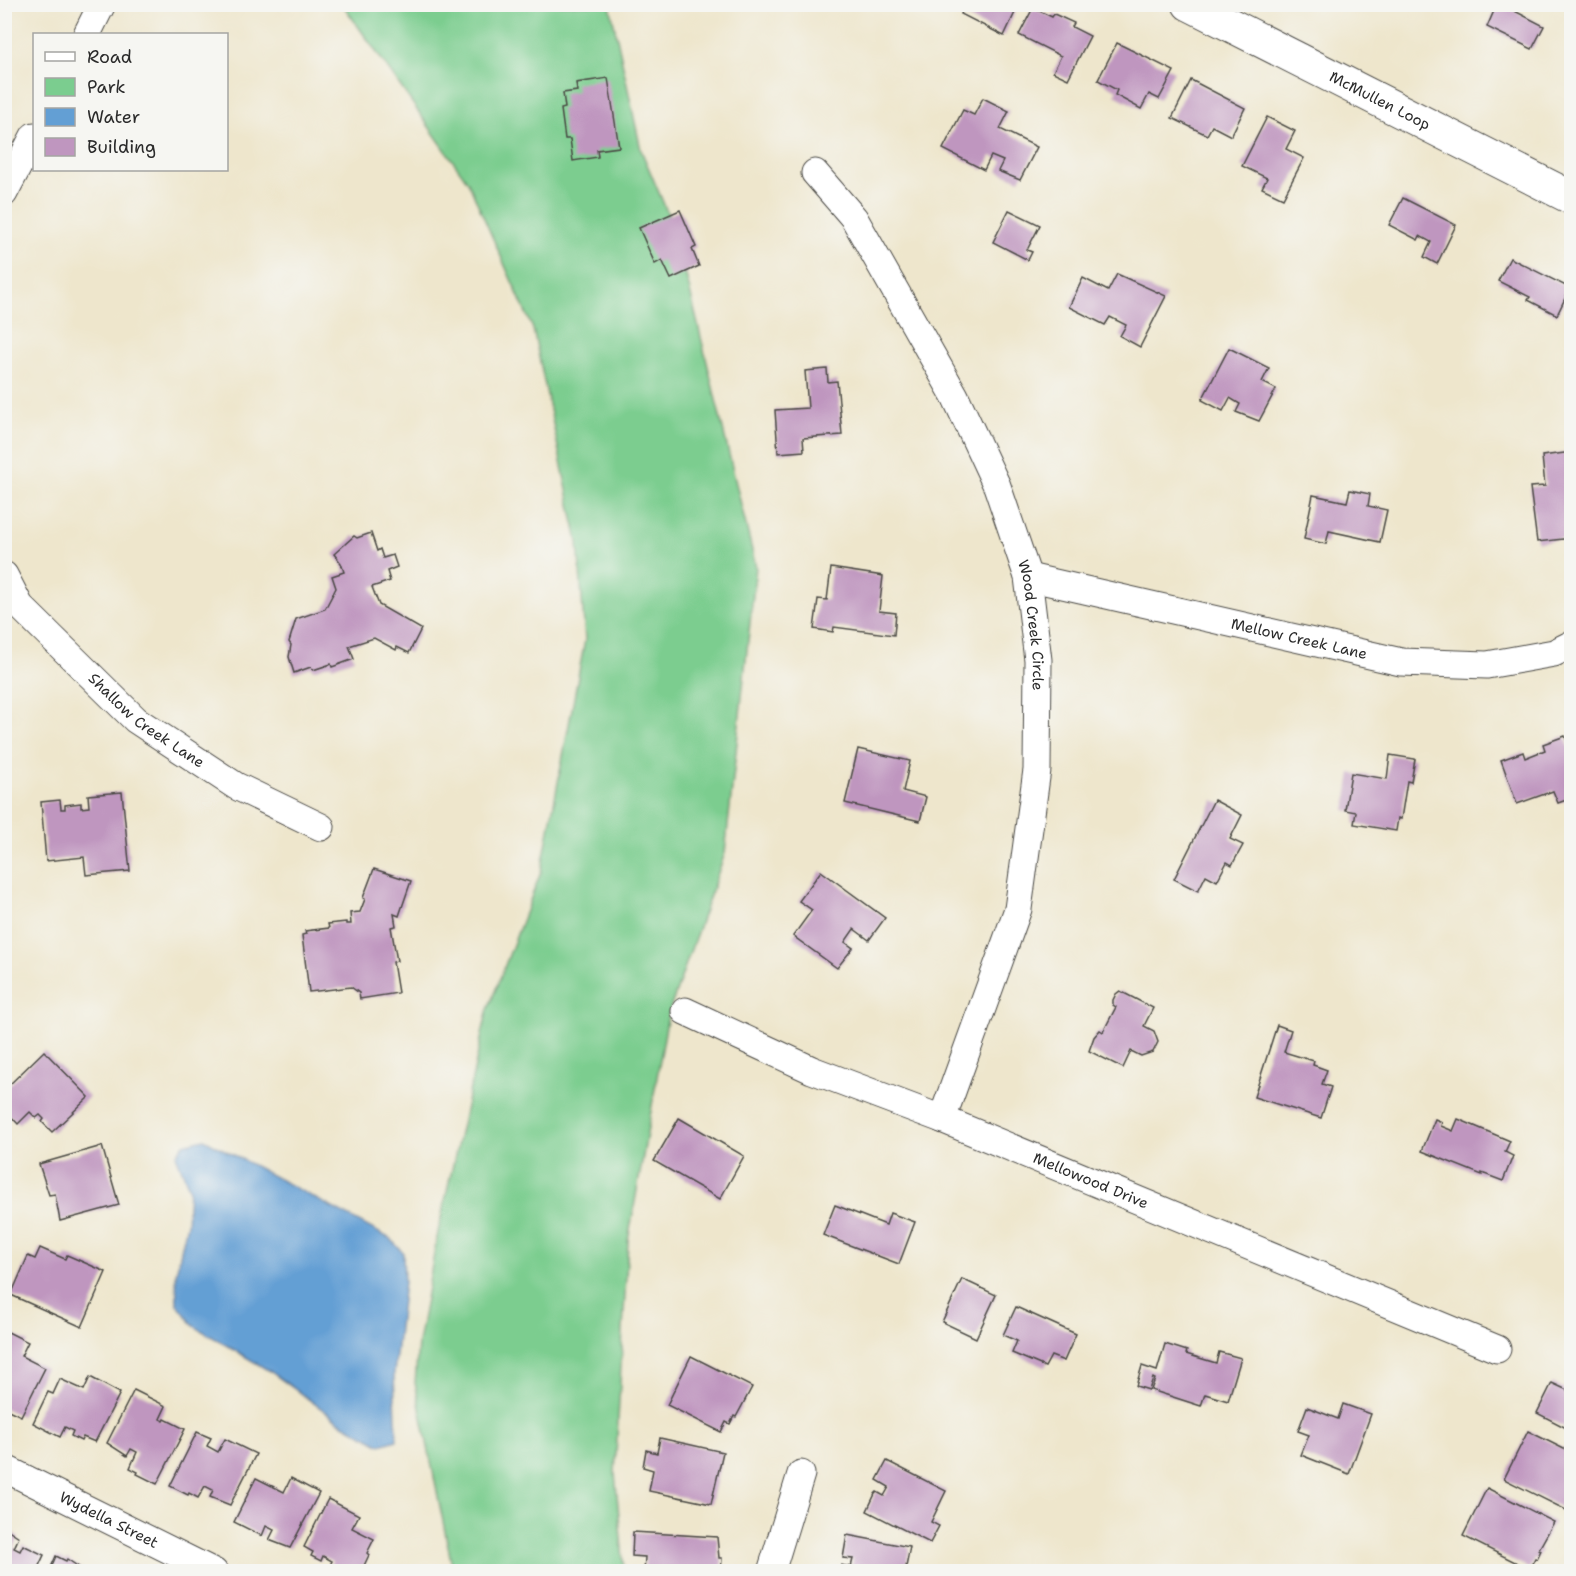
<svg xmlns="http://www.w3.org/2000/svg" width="1576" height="1576" font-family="'Shantell Sans',sans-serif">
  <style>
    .green { fill: #7bcd8f; stroke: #537c5d; stroke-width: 1.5 }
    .water { fill: #639fd4; stroke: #476580; stroke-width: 1.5 }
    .building { fill: #bf96bf }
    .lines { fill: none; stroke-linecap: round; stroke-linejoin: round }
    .minor-casing { stroke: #484743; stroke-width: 29 }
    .tertiary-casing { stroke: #484743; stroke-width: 35 }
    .minor { stroke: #fff; stroke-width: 27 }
    .tertiary { stroke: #fff; stroke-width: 33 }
    .labels { text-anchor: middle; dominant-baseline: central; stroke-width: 4.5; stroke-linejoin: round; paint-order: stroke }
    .street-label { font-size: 15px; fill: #2b2b2b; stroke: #f6f6f2 }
  </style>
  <rect width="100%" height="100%" fill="#f6f6f2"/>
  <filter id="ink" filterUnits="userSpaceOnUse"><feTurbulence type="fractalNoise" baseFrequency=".0167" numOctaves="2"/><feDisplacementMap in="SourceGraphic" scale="12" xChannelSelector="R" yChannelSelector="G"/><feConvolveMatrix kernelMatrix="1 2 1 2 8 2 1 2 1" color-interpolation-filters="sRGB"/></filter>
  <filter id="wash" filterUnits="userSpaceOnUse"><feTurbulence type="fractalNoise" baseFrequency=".008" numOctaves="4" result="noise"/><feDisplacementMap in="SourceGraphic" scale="24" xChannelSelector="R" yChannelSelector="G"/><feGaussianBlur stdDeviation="1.35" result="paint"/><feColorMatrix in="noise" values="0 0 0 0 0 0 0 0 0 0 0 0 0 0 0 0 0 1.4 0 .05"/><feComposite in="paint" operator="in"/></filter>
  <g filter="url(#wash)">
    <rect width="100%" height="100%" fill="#eee6cc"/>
    <path class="green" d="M343,5H610L641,150L676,233L756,567L725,853L668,1015L628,1241L615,1473L624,1571H453L415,1383L418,1343L438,1232L487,1012L541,872L585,640L578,542L533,329L468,182Z"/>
    <path class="water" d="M204,1139L391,1239L403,1253L404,1282L394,1374L397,1440L381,1445L340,1422L271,1372L194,1326L177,1304L176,1273L187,1224L189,1188L176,1155L184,1144Z"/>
    <g id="blocks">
      <g class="building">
        <path d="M965,4H1019L1004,36L961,14Z"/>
        <path d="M1497,4H1501L1544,26L1532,49L1487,27Z"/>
        <path d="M1033,8L1052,17L1054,14L1074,23L1072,27L1090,36L1068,79L1053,72L1061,56L1019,35Z"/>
        <path d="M1117,43L1174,71L1159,99L1149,94L1141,109L1115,95L1117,90L1098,80Z"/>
        <path d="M608,78L619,147L597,150L598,157L573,161L570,139H565L561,109L565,108L563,93L577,91L576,83Z"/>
        <path d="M1191,80L1245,108L1231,136L1212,126L1207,135L1172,118Z"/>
        <path d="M983,98L1009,111L1000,129L1037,147L1020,180L998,171L1003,161L991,156L984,170L943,149L963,110L974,115Z"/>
        <path d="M1267,117L1295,131L1286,149L1304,158L1283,198L1262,188L1267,178L1242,166Z"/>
        <path d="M1403,198L1456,225L1437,264L1424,257L1431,242L1420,236L1418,240L1389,225Z"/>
        <path d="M680,210L696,247L692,249L699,266L671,279L662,260L655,264L639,228Z"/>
        <path d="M1009,210L1040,225L1027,250L1032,252L1028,260L993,242Z"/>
        <path d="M1510,258L1570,288L1557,315L1528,300L1530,297L1498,281Z"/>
        <path d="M1117,274L1166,296L1140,347L1120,336L1126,325L1110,317L1105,325L1069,307L1083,278L1108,291Z"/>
        <path d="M1229,348L1269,368L1262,382L1276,389L1259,421L1236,412L1240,404L1230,398L1223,411L1202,400Z"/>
        <path d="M827,369L828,382L837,381L842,435L803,438L804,451L778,453L775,410L808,408L805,371Z"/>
        <path d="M1572,452V538L1537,542L1530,487L1545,486L1542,456Z"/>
        <path d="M1350,490L1370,494L1368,506L1387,510L1380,542L1329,531L1326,544L1304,539L1313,495L1347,502Z"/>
        <path d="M371,533L377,551L380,549L383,558L393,555L397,567L387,571L390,581L372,587L379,605L421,629L409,653L397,647L396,650L374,638L349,646L354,659L332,667L331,664L313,670L311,667L294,673L289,657L291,645L289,642L296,619L325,609L336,588L332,576L344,572L341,563L334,554L354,536L357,538Z"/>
        <path d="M831,568L883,576L879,611L896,613L894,635L834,627L833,632L814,629L818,599L827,600Z"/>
        <path d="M1565,736L1572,754V798L1558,803L1553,791L1517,804L1501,760L1523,752L1525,758L1545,750L1543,744Z"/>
        <path d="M858,749L910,761L903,791L926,797L920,821L845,803Z"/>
        <path d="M1390,755L1415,759L1411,782L1407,781L1401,819L1398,818L1396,831L1354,824L1356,812L1345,810L1351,773L1387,779Z"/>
        <path d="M122,792L130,871L86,875L84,857L46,861L41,802L60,800L61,809H65V805L81,803V808L89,807L88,795Z"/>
        <path d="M1214,800L1242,815L1230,839L1243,845L1232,865L1227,862L1217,881L1206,875L1198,891L1174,879Z"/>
        <path d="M374,869L411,881L399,916L394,914L396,926L391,927L397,961L393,962L398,993L360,999L359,993L351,987L309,992L302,935L306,934L305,931L329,928L328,924L346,922V924H351L350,913L360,912L365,899L363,898Z"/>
        <path d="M821,871L885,918L869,940L854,929L845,942L853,948L837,968L793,936L812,910L799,901Z"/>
        <path d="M1120,991L1153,1008L1144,1026L1154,1031L1158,1042L1153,1052L1141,1056L1131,1051L1123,1068L1089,1051L1094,1037L1100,1030L1103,1032L1116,1007L1113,1005V1000L1116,994Z"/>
        <path d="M1277,1025L1291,1030L1284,1052L1314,1061L1313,1065L1327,1070L1322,1084L1331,1087L1321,1118L1254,1097Z"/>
        <path d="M44,1051L89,1097L52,1132L42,1122L44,1119L40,1115L36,1118L30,1112L18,1124L5,1110V1089Z"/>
        <path d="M679,1118L744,1156L720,1199L654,1161Z"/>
        <path d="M1435,1119L1442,1122L1441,1126L1453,1131L1458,1119L1510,1141L1505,1152L1513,1156L1503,1181L1482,1173V1175L1422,1151Z"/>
        <path d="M102,1146L119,1205L60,1221L55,1194L49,1195L39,1164Z"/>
        <path d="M835,1205L886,1225L890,1213L915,1222L899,1264L823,1235Z"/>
        <path d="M40,1248L65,1259L67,1255L106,1272L82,1327L11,1295L28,1256L35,1259Z"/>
        <path d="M962,1279L996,1295L976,1338L942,1322Z"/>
        <path d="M1016,1307L1076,1334L1064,1361L1051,1356L1045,1367L1012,1353L1017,1341L1003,1335Z"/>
        <path d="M4,1330L28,1342L21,1356L45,1368L21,1416L4,1408Z"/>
        <path d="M1165,1344L1187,1351L1186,1354L1216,1363L1219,1352L1241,1358L1228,1401L1205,1394L1201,1406L1151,1390L1155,1379L1153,1378L1149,1390L1136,1386L1142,1366L1157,1371Z"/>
        <path d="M691,1356L752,1387L736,1417L734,1416L730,1424L726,1422L721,1432L667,1405Z"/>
        <path d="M90,1377L120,1393L95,1442L83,1437L81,1441L71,1436L73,1431L65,1427L60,1437L33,1423L48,1392L53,1394L60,1379L84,1390Z"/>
        <path d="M1572,1380V1431L1537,1413L1552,1383L1567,1390Z"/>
        <path d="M134,1390L166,1406L160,1419L164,1421L165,1419L185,1429L157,1484L137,1474L138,1472L130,1468L137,1452L131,1449L127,1456L107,1443Z"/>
        <path d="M1343,1404L1371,1414L1349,1474L1301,1455L1309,1435L1298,1431L1307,1407L1338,1419Z"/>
        <path d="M1528,1431L1572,1453V1482L1569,1487L1572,1488V1509L1570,1512L1504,1479Z"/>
        <path d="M197,1432L211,1438L207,1446L218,1452L225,1439L256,1454L230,1505L210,1497L213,1490L205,1486L198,1498L189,1493L188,1495L170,1486Z"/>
        <path d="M660,1438L723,1452L711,1504L649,1491L653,1470L643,1467L646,1450L657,1453Z"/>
        <path d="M887,1461L946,1491L931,1522L939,1526L930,1543L867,1511L875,1494L877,1492L884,1496L889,1487L877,1480Z"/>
        <path d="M256,1478L284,1492L291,1478L319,1493L290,1548L269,1540L274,1530L266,1526L262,1536L234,1522Z"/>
        <path d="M1487,1488L1554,1522L1539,1549L1541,1550L1537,1559L1535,1558L1529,1569L1463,1536Z"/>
        <path d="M328,1499L359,1515L352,1528L374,1539L367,1553L369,1555L361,1572H328L327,1571L332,1561L323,1556L321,1561L311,1556L313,1552L304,1547Z"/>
        <path d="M4,1527L19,1537L14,1548L20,1551L23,1545L44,1555L36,1572H4Z"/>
        <path d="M633,1532L717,1537L719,1558H722L721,1572H644L645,1557L632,1556Z"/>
        <path d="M847,1535L910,1547L905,1572H839L841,1565L851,1567L853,1559L843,1558Z"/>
        <path d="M56,1556L66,1561L67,1559L86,1572H49Z"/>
      </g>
    </g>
  </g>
  <g filter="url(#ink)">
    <use href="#blocks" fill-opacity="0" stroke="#484743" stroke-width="1.5"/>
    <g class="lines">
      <defs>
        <g id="minor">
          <path d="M87,34L102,4"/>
          <path id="s1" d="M815,173L854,218L955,396L997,486L1028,577L1038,660L1037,770L1018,909L942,1119"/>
          <path d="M4,193L34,136"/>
          <path id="s2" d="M4,575L20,606L136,720L236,786L321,827"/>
          <path id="s3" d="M1028,577L1401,662L1487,665L1554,653L1572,644"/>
          <path id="s4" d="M685,1011L812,1070L942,1119L1497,1349"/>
          <path id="s5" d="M4,1468L214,1572"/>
          <path d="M771,1572L801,1474"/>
        </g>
        <g id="tertiary">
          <path id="s6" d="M1189,4L1572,198"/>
        </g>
      </defs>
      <use href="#minor" class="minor-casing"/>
      <use href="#tertiary" class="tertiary-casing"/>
      <use href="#minor" class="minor"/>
      <use href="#tertiary" class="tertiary"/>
    </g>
  </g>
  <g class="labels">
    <g class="street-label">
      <text stroke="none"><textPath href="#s6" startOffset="214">McMullen Loop</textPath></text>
      <text stroke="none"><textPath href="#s1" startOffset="508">Wood Creek Circle</textPath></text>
      <text stroke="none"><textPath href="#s3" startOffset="278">Mellow Creek Lane</textPath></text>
      <text stroke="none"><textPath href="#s2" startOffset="206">Shallow Creek Lane</textPath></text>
      <text stroke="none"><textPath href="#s4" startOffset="440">Mellowood Drive</textPath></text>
      <text stroke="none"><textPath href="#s5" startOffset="117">Wydella Street</textPath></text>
    </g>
  </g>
  <rect width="1576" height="1576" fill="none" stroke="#f6f6f2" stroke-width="24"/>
  <rect x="33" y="33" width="195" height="138" fill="#f6f6f2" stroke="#a5a5a2" stroke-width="1.5"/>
  <rect x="45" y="52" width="30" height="9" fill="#ffffff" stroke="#a5a5a2" stroke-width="1.5"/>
  <text x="87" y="63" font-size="18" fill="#2b2b2b">Road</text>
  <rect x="45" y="78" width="30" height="18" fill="#7bcd8f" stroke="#a5a5a2" stroke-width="1.5"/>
  <text x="87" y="93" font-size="18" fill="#2b2b2b">Park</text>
  <rect x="45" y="108" width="30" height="18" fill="#639fd4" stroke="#a5a5a2" stroke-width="1.5"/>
  <text x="87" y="123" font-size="18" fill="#2b2b2b">Water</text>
  <rect x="45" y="138" width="30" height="18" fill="#bf96bf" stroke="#a5a5a2" stroke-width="1.5"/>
  <text x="87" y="153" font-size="18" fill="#2b2b2b">Building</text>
</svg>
